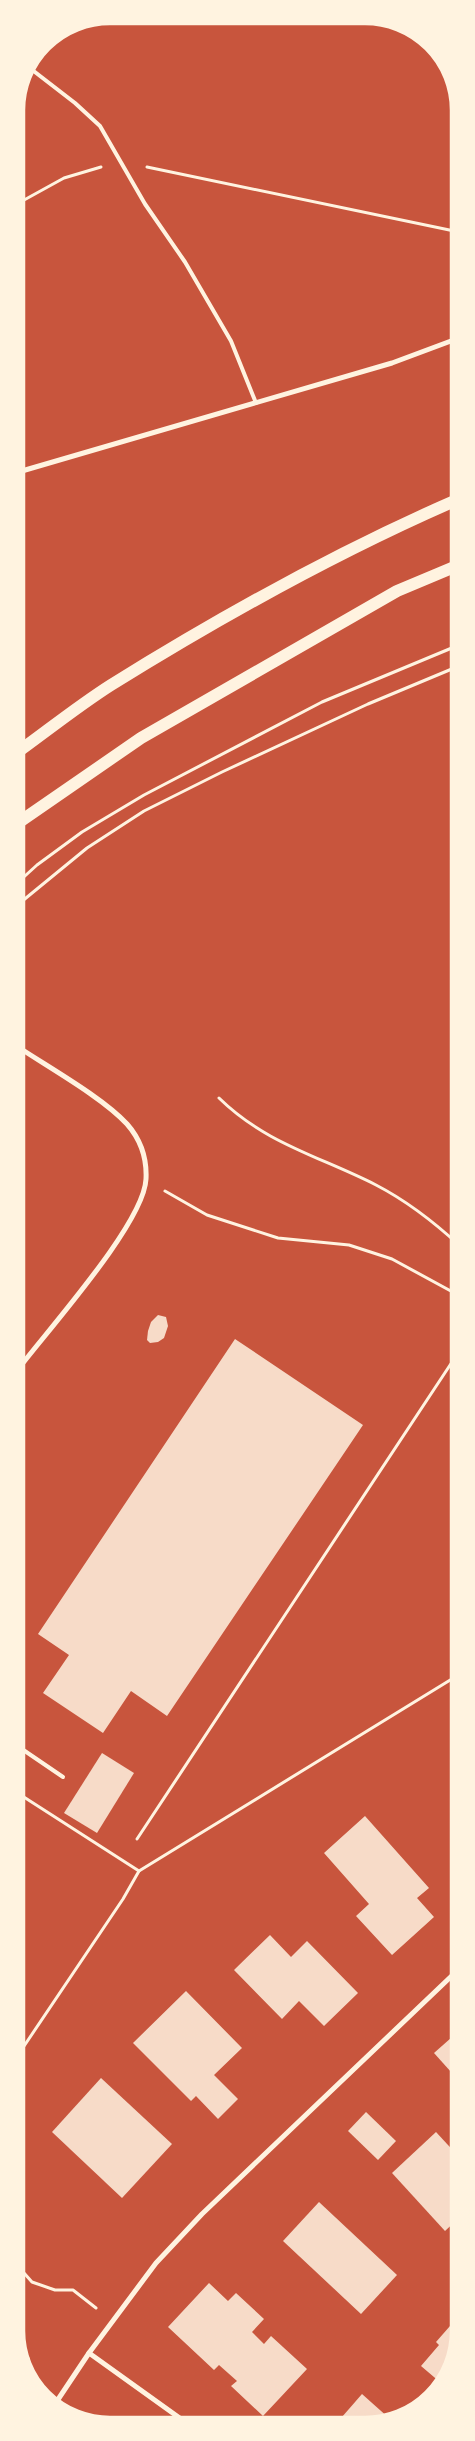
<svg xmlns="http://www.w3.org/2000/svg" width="475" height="2441" font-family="'Libre Baskerville',serif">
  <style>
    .building { fill: #f7dbc8 }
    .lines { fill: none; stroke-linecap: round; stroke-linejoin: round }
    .path { stroke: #fff3e0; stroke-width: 3 }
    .service { stroke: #fff3e0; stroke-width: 4 }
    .minor { stroke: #fff3e0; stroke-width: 5 }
    .primary { stroke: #fff3e0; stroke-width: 12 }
    .rim { fill: none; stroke: #fff3e0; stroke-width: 2.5 }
  </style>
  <rect width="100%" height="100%" fill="#c8553d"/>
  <g class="building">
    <path d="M158,1315L166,1317L168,1326L164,1338L158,1342L150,1343L147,1340L148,1331L151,1322Z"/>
    <path d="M235,1339L363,1425L167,1716L131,1691L103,1733L43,1693L69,1655L38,1634Z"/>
    <path d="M102,1753L134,1773L97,1833L64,1813Z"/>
    <path d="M365,1816L429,1888L417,1898L434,1917L392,1955L356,1916L369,1904L324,1853Z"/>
    <path d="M270,1935L291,1957L307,1941L358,1993L324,2026L299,2001L282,2019L234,1970Z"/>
    <path d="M186,1991L242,2048L214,2075L238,2099L218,2119L196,2096L191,2101L133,2043Z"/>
    <path d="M460,2030V2082L434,2053Z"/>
    <path d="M101,2078L172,2144L122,2198L52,2132Z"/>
    <path d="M366,2112L396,2141L378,2160L348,2131Z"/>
    <path d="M436,2132L460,2158V2217L445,2231L392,2173Z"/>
    <path d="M319,2202L397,2275L361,2314L283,2241Z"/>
    <path d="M209,2283L228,2301L236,2293L264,2319L252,2332L264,2344L271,2336L307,2369L263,2416L231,2386L237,2381L219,2365L214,2370L168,2327Z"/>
    <path d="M457,2318L460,2320V2338L441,2383L421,2366L439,2345L436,2342Z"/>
    <path d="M19,2351L30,2358L26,2366L22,2357Z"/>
    <path d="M362,2394L390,2419L378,2425H335Z"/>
  </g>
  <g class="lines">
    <g class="path">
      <path d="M147,167L459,232"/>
      <path d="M15,205L64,178L101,167"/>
      <path d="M15,885L37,865L82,832L144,795L322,702L459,645"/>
      <path d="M15,907L87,848L144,811L222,772L368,704L459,666"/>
      <path d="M219,1098C266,1144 319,1156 376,1185C407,1201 434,1222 460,1246"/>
      <path d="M165,1191L207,1215L278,1238L349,1245L392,1259L460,1296"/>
      <path d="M16,1792L139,1871L460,1674"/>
      <path d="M137,1839L460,1350"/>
      <path d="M16,2058L123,1899L139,1871"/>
      <path d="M16,2264L32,2282L55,2290H73L96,2308"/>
    </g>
    <g class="service">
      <path d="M31,69L75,103L100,126L145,204L185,262L231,341L256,403"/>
      <path d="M16,1745L63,1777"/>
    </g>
    <g class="minor">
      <path d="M15,473L392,363L459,338"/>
      <path d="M15,1045C48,1067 102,1097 127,1124C141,1140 147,1159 146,1179C144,1224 45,1333 16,1372"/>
      <path d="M89,2353L188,2424"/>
      <path d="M55,2404L89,2353L156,2263L202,2214L460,1968"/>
    </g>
    <g class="primary">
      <path d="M15,754C47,731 78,706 111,685C222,616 339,551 459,499"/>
      <path d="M15,825L141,738L397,591L459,565"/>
    </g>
  </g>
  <path d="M0 0H475V2441H0ZM110 24H365A86 86 0 0 1 451 110V2331A86 86 0 0 1 365 2417H110A86 86 0 0 1 24 2331V110A86 86 0 0 1 110 24Z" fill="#fff3e0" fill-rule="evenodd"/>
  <path class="rim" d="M110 24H365A86 86 0 0 1 451 110V2331A86 86 0 0 1 365 2417H110A86 86 0 0 1 24 2331V110A86 86 0 0 1 110 24Z"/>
</svg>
